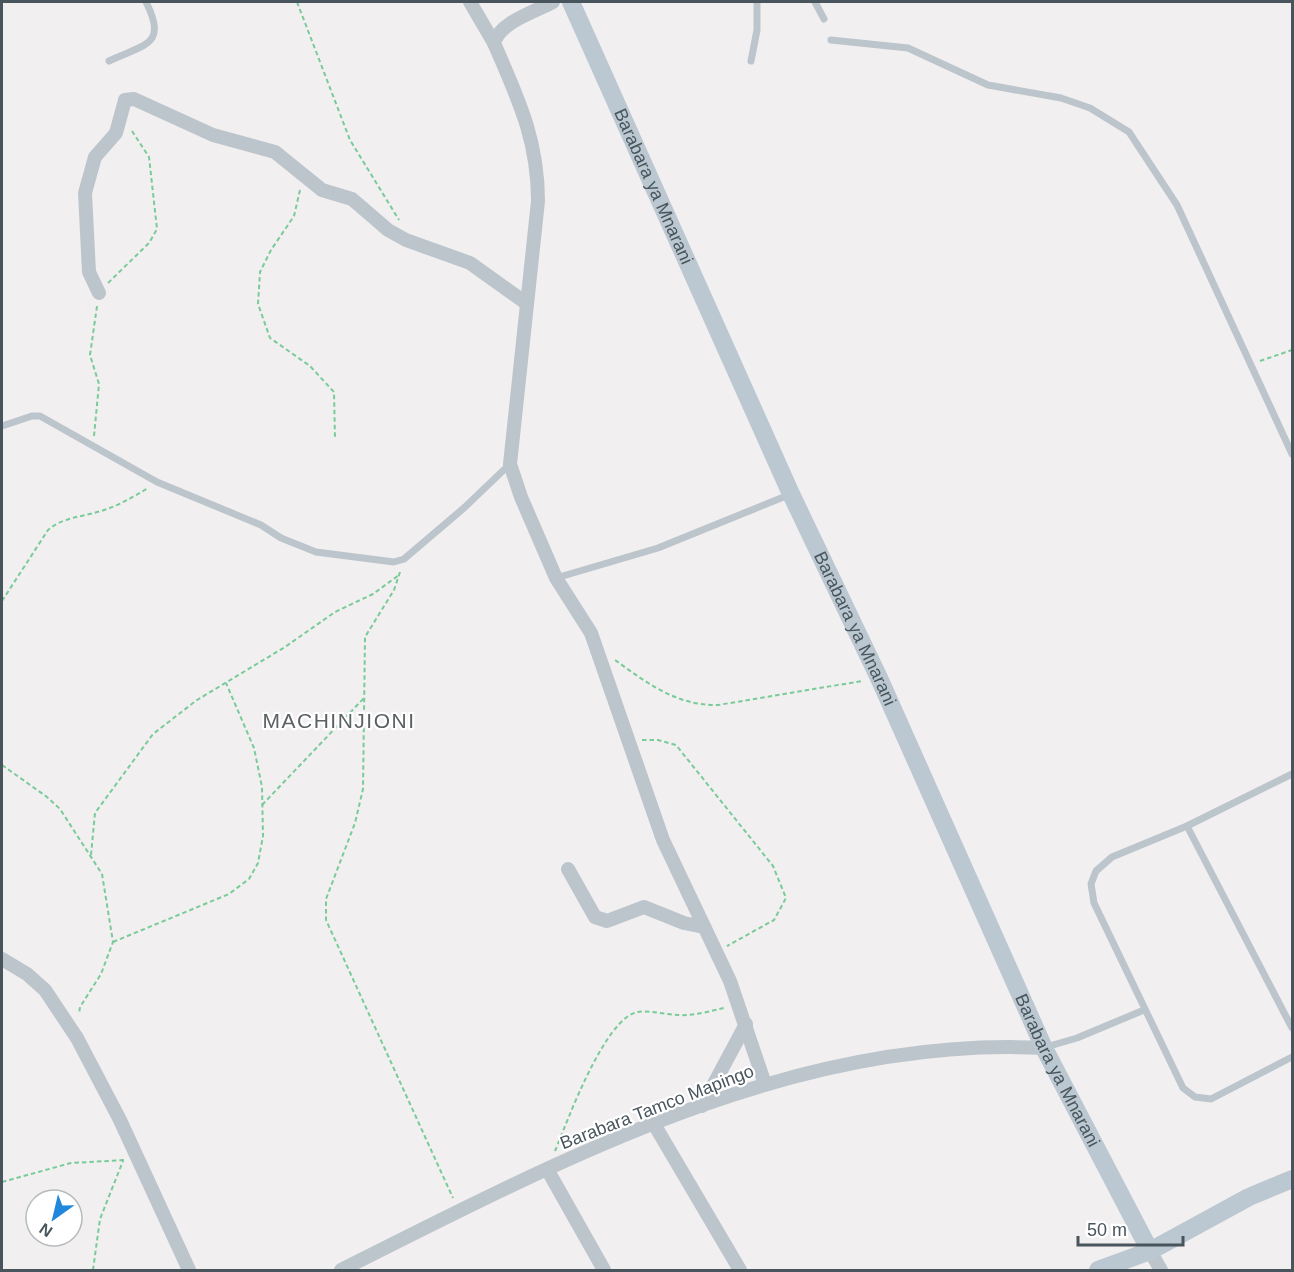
<svg xmlns="http://www.w3.org/2000/svg" width="1294" height="1272" font-family="Arial,sans-serif">
  <style>
    .lines { fill: none; stroke-linecap: round; stroke-linejoin: round }
    .path { stroke: #79cb99; stroke-width: 2; stroke-dasharray: 4.5 3; stroke-linecap: butt }
    .lane { stroke: #bcc5cc; stroke-width: 7 }
    .street { stroke: #bcc5cc; stroke-width: 14 }
    .secondary { stroke: #bcc8d1; stroke-width: 18 }
    .labels { text-anchor: middle; dominant-baseline: central; stroke-width: 4.5; stroke-linejoin: round; paint-order: stroke }
    .street-label { font-size: 18px; fill: #48555c; stroke: #fff }
    .quarter-label { font-size: 21px; letter-spacing: 1.5px; fill: #5c6164; stroke: #fff }
  </style>
  <rect width="100%" height="100%" fill="#f2eff0"/>
  <g class="lines">
    <g class="path">
      <path d="M297,2L350,140L399,220"/>
      <path d="M300,190L294,216L271,250L260,272L258,304L270,338L310,366L334,392L335,439"/>
      <path d="M108,283L149,243L157,229L149,157L132,131"/>
      <path d="M1260,361L1292,350"/>
      <path d="M94,436L99,384L90,355L97,306"/>
      <path d="M400,572L394,590L365,637L363,789L355,823L326,899V920L453,1198"/>
      <path d="M2,601L48,530C63,517 82,517 101,511C118,506 133,497 148,488"/>
      <path d="M615,660C647,683 677,706 718,705L862,681"/>
      <path d="M642,740H658L676,745L773,866L786,898L774,920L727,946"/>
      <path d="M2,765L47,797L60,809L102,874L113,942L101,974L80,1007L79,1014"/>
      <path d="M262,805L364,698"/>
      <path d="M91,855L95,813L153,734L197,700L285,647L335,612L373,594L399,575"/>
      <path d="M113,942L229,894L249,879L258,863L263,836L262,787L254,748L226,683"/>
      <path d="M555,1151C567,1122 605,1017 638,1012C651,1010 666,1015 679,1015C694,1016 710,1011 724,1008"/>
      <path d="M2,1182L71,1163L125,1160"/>
      <path d="M93,1270L100,1219L123,1161"/>
    </g>
    <g class="lane">
      <path d="M815,2L824,19"/>
      <path d="M831,40L908,48L988,85L1061,98L1090,108L1129,132L1177,205L1292,454"/>
      <path d="M109,61C145,44 168,45 146,2"/>
      <path d="M751,61L757,30V2"/>
      <path d="M2,426L32,416H40L157,482L261,525L281,538L316,552L394,562L404,559L465,507L510,464"/>
      <path d="M556,578L658,548L791,494"/>
      <path d="M1292,774L1187,826L1112,857L1096,871L1091,884L1094,903L1183,1088L1195,1097L1211,1099L1292,1057"/>
      <path d="M1187,826L1292,1028"/>
      <path d="M1046,1047L1077,1038L1144,1010"/>
    </g>
    <g class="street">
      <path d="M470,2L494,43"/>
      <path d="M553,2C534,12 500,22 494,43C518,99 538,139 538,201L510,464L521,497L556,578L591,633L663,840L730,981L765,1084"/>
      <path d="M99,293L89,272L85,193L95,157L116,133L125,100L134,99L213,135L275,152L322,190L352,199L388,230L406,240L470,263L526,303"/>
      <path d="M568,869L595,917L607,921L644,907L684,923L704,927"/>
      <path d="M2,959L27,974L45,990L77,1038L120,1120L189,1270"/>
      <path d="M702,1106L746,1024"/>
      <path d="M654,1124L740,1270"/>
      <path d="M547,1169L604,1270"/>
      <path d="M1150,1251L1161,1270"/>
      <path d="M341,1270C559,1161 792,1035 1044,1048"/>
    </g>
    <g class="secondary">
      <path id="s1" d="M571,2L791,494L879,678L1044,1048L1150,1251"/>
      <path d="M1098,1270L1150,1251L1249,1197L1292,1179"/>
    </g>
  </g>
  <g class="labels">
    <g class="street-label">
      <text stroke="none"><textPath href="#s1" startOffset="202">Barabara ya Mnarani</textPath></text>
      <text stroke="none"><textPath href="#s1" startOffset="688">Barabara ya Mnarani</textPath></text>
      <text stroke="none"><textPath href="#s1" startOffset="1174">Barabara ya Mnarani</textPath></text>
      <text transform="translate(657 1107) rotate(-21)">Barabara Tamco Mapingo</text>
    </g>
    <g class="quarter-label">
      <text x="339" y="720">MACHINJIONI</text>
    </g>
  </g>
  <rect width="1294" height="1272" fill="none" stroke="#48555c" stroke-width="6"/>
  <g transform="translate(54 1218) rotate(214)"><circle r="28" fill="#ffffff" stroke="#b6bbbe" stroke-width="1.5"/>
  <path d="M0-4.5L10 22L0 15L-10 22Z" fill="#1f87dc"/>
  <text y="-9" font-size="16" font-weight="bold" text-anchor="middle" fill="#48555c">N</text>
  </g>
  <path d="M1078 1236v9h105v-9" fill="none" stroke="#48555c" stroke-width="3"/>
  <text x="1087" y="1236" font-size="18" fill="#48555c" stroke="#ffffff" stroke-width="4.5" paint-order="stroke">50 m</text>
</svg>
